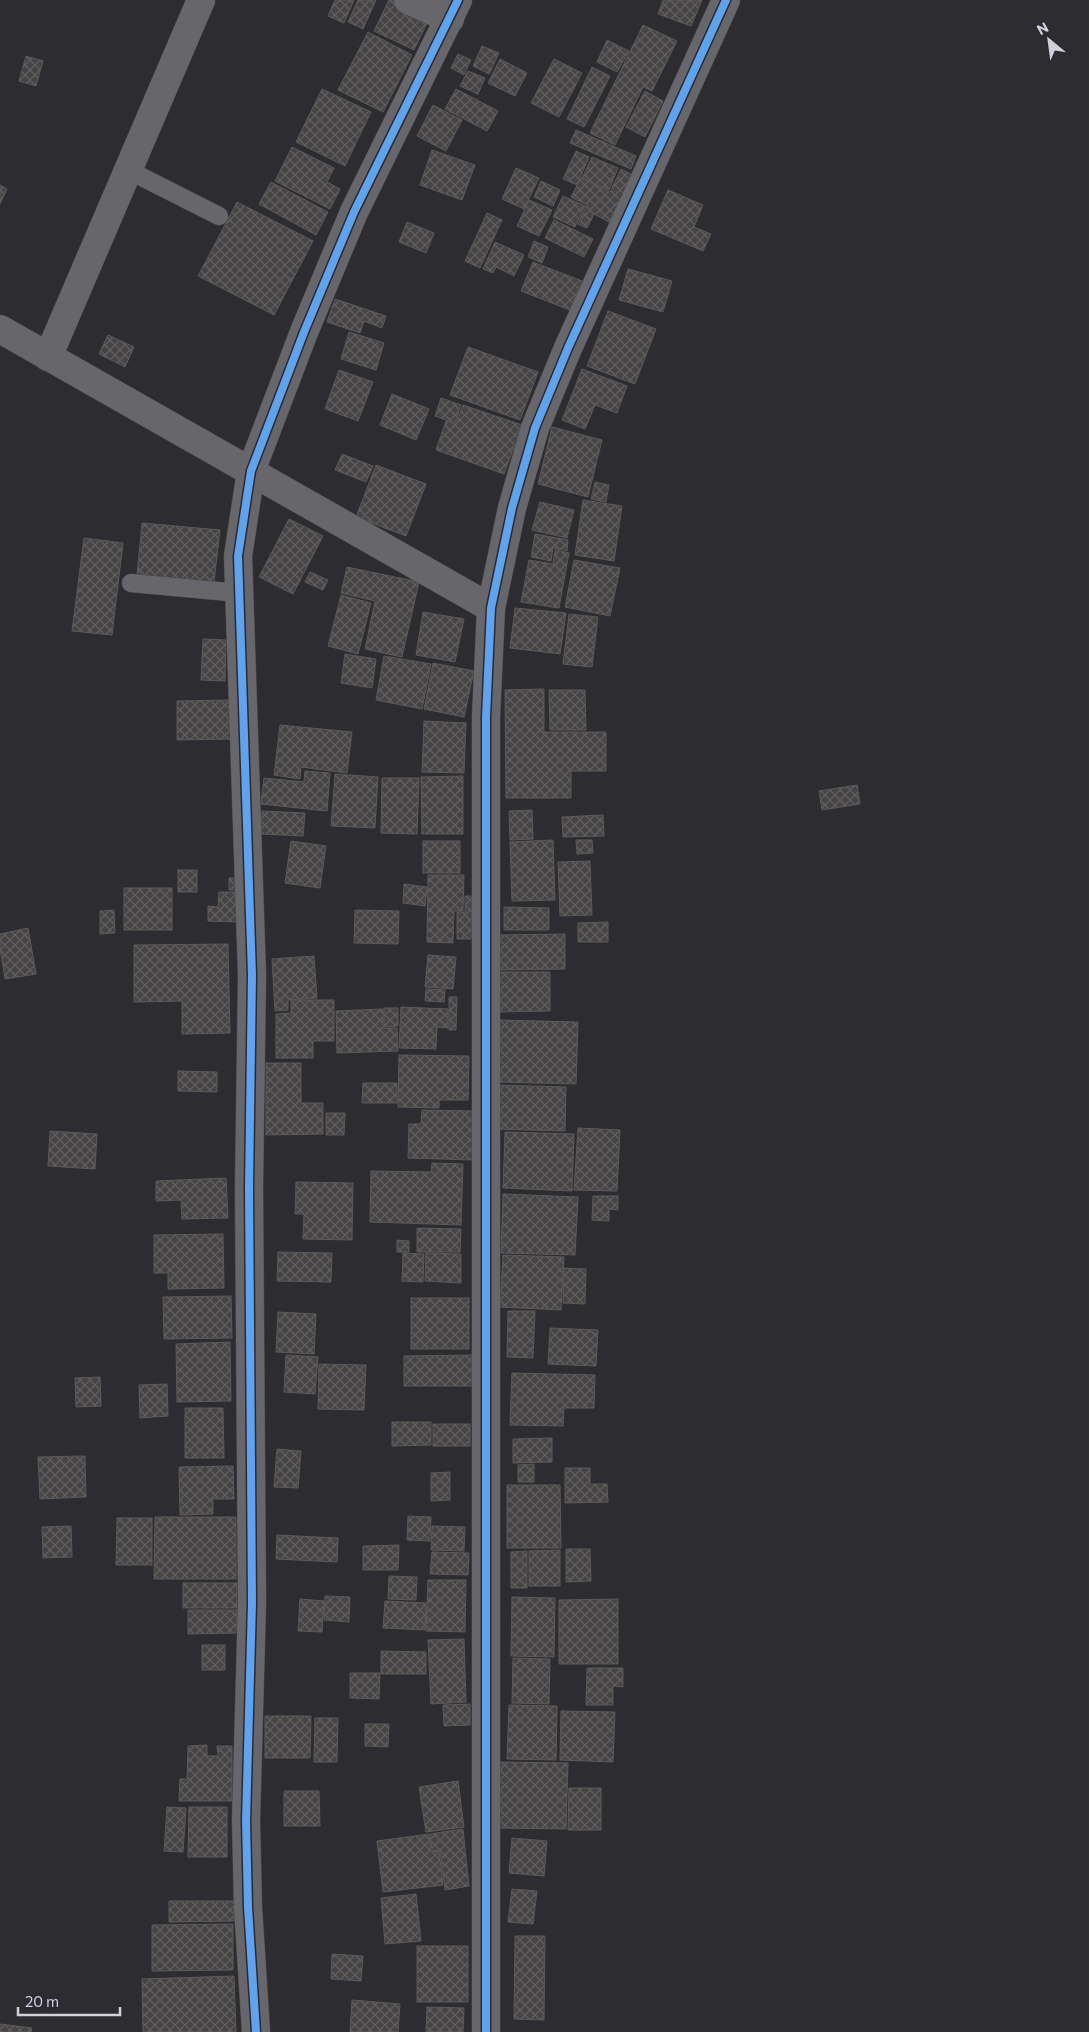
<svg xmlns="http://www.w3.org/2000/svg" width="1089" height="2032" font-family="Commissioner,sans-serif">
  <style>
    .building { fill: url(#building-cross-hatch); stroke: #5c5959 }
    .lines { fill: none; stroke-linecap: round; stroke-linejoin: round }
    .service-casing { stroke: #4b494f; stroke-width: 19 }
    .minor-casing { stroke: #4b494f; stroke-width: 29 }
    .service { stroke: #67666a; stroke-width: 18 }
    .minor { stroke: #67666a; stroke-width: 28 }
    .cycleway-casing { stroke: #2c2934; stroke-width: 11 }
    .cycleway { stroke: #60a3ed; stroke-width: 8 }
  </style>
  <defs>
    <pattern id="building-cross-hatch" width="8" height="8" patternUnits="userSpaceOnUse" patternTransform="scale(1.25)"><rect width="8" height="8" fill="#464445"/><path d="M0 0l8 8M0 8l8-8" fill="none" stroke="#605e5f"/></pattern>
  </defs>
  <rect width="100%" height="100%" fill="#2d2c31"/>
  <g class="building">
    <path d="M335,0H354L344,23L328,16Z"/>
    <path d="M358,0H376L363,29L348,22Z"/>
    <path d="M389,0H394L430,17L414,50L374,31Z"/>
    <path d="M663,0H702L691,26L658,14Z"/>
    <path d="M643,25L677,41L652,91L643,87L615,145L590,133Z"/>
    <path d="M368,32L412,55L383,112L338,90Z"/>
    <path d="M607,40L629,51L617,72L597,62Z"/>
    <path d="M482,46L499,53L489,74L473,66Z"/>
    <path d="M458,54L471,60L464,75L451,68Z"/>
    <path d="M26,56L43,61L36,86L19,81Z"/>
    <path d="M500,59L527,73L515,96L488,83Z"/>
    <path d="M554,59L582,73L559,117L531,103Z"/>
    <path d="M592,67L610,76L584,127L567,119Z"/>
    <path d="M468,71L485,78L478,94L460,86Z"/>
    <path d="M322,89L371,112L345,166L296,142Z"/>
    <path d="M456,89L498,111L487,131L445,109Z"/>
    <path d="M645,91L663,101L645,137L626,127Z"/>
    <path d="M433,105L462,120L446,151L417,136Z"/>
    <path d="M576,130L636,156L631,169L570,143Z"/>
    <path d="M292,147L334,168L327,182L340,189L330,209L275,181Z"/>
    <path d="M432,150L475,165L462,200L420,185Z"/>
    <path d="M576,151L589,157L577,185L563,179Z"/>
    <path d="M592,157L618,168L609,190L582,178Z"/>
    <path d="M516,168L539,178L524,209L502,199Z"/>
    <path d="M621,169L633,175L609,222L594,214L587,228L578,224L587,205L571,197L581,178L610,192Z"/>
    <path d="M541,181L560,190L553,206L534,197Z"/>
    <path d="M271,182L328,212L316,235L259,204Z"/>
    <path d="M0,185L7,189L0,204Z"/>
    <path d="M668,190L703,205L694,227L711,234L703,251L651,229Z"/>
    <path d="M563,196L585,206L575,227L553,217Z"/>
    <path d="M529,200L552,210L539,236L517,226Z"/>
    <path d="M237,202L313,241L274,315L198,276Z"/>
    <path d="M487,213L502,220L480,268L465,261Z"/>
    <path d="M554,220L593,239L584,257L545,238Z"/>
    <path d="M407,222L434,233L426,253L399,242Z"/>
    <path d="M534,241L548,247L542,263L528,257Z"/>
    <path d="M495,242L524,255L514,276L496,267L493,273L483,269Z"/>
    <path d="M533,262L582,281L570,310L521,291Z"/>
    <path d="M628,269L672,281L663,312L619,300Z"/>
    <path d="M335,299L386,316L382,328L364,321L360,333L327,322Z"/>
    <path d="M608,311L656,329L635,384L587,366Z"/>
    <path d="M349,332L384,343L376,370L341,359Z"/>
    <path d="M108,335L134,347L125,367L99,354Z"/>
    <path d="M468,347L538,372L520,420L450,395Z"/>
    <path d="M582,369L627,386L617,413L595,405L585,429L562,420Z"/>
    <path d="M339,370L373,382L358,421L325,409Z"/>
    <path d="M392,394L429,409L416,440L380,425Z"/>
    <path d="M441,398L461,405L455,423L435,416Z"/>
    <path d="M463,405L522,425L504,474L436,450L446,421L456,424Z"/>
    <path d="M552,427L602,440L588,497L538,484Z"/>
    <path d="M342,454L373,466L366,482L335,470Z"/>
    <path d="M376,465L426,484L406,536L356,517Z"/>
    <path d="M595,482L609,485L606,502L591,499Z"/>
    <path d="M583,500L622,506L614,561L575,555Z"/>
    <path d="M540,502L574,510L567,538L532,530Z"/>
    <path d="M289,519L323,536L293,594L259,577Z"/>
    <path d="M142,523L220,530L214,582L137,575Z"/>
    <path d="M535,534L568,540L567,551L553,548L551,561L531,557Z"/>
    <path d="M84,538L123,543L112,635L72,631Z"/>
    <path d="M555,550L569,553L559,608L521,602L529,560L553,564Z"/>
    <path d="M574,560L620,568L610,616L565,607Z"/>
    <path d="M347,567L419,582L402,657L365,649L375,601L341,593Z"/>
    <path d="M310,572L328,580L323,590L305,582Z"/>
    <path d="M341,595L371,603L358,654L328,646Z"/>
    <path d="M515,608L566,613L560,654L510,648Z"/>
    <path d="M423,612L464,619L455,662L416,655Z"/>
    <path d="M569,614L598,617L592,667L563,664Z"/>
    <path d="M203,639L226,640L225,681L201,680Z"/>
    <path d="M345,654L376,659L372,688L341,683Z"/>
    <path d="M384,656L431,664L422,709L376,700Z"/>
    <path d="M433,663L474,671L464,717L424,709Z"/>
    <path d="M544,689V732H606V771H571V798H506L505,690Z"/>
    <path d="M549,690H585L586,730H550Z"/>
    <path d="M234,700V739L177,740V701Z"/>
    <path d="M424,721L466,723L464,773L422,772Z"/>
    <path d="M280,725L352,732L347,773L301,767L300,779L274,775Z"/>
    <path d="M305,771L330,773L327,811L261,804L264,778L304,782Z"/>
    <path d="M335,774L378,777L375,828L331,826Z"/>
    <path d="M463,776V834H422L421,777Z"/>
    <path d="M382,778H419L417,834L381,833Z"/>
    <path d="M857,785L860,804L822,810L819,791Z"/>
    <path d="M532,810L533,839L510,840L509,811Z"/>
    <path d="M262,811L305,813L303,836L261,834Z"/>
    <path d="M603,815L604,836L563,837L562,817Z"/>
    <path d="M553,840L555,900L512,901L510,842Z"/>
    <path d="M576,840H592L593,853L577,854Z"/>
    <path d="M291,841L326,846L320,888L285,883Z"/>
    <rect x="423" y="841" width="37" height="32"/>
    <path d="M590,861L592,915L560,916L558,862Z"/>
    <rect x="178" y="870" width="19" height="22"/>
    <path d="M428,875H464L463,911H454L453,943L427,942Z"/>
    <path d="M229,878H237L238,890H229Z"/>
    <path d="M404,884L427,887L425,906L403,903Z"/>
    <rect x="124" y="888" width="48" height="42"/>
    <path d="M219,892H237V922L208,921V906L218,907Z"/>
    <path d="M465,896H472L471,939H457V912H465Z"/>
    <path d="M504,907L549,908V930H504Z"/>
    <path d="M114,910L115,933L100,934V911Z"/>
    <path d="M355,910L399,911L398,944L354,943Z"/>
    <path d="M608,922V942H578V923Z"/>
    <path d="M28,928L36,974L5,979L0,948V934Z"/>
    <path d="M565,934V969L500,970L499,935Z"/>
    <path d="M228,944L230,1033L182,1034V1001L134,1002V945Z"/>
    <path d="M428,955L456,957L453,989L425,987Z"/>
    <path d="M314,956L317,998L288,1000V1010L275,1011L272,959Z"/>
    <path d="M498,972H550V1011L498,1012Z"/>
    <path d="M426,989L445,990L444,1002L425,1001Z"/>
    <path d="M449,997H457L456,1030H449Z"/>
    <path d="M291,1000H334V1041H313V1058H276V1014L291,1013Z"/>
    <path d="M401,1007L448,1009V1028L437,1027L436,1049L399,1048Z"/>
    <path d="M384,1008H398V1026L384,1027Z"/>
    <path d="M383,1009V1028H397L398,1051L337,1053L336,1011Z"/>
    <path d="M500,1020L578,1022L576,1084L498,1082Z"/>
    <path d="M399,1055L469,1056L468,1100H439V1108L398,1107Z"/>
    <path d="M266,1063H301V1103H323V1134L266,1135Z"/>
    <path d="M178,1071L217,1072V1092L178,1091Z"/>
    <path d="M363,1083H397V1103H362Z"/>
    <path d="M494,1085L566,1087L565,1131L493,1129Z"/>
    <path d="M422,1110L474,1111L473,1160L408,1158L409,1124H421Z"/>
    <path d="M326,1113H345L344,1135H326Z"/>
    <path d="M578,1128L620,1130L617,1191L574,1190Z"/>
    <path d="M50,1131L97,1134L95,1169L48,1166Z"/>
    <path d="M505,1132L574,1134L572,1191L503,1188Z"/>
    <path d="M432,1163L463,1164L461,1225L370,1222L371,1171L431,1172Z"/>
    <path d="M226,1178L228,1218L182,1219L181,1200L156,1201V1181Z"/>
    <path d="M296,1182L353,1183L352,1240L303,1239L304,1214H295Z"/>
    <path d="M503,1194L578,1197L575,1255L501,1253Z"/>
    <path d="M593,1196H618V1210L609,1209V1221L592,1220Z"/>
    <path d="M417,1228L461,1229L460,1252H417Z"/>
    <path d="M223,1234L224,1288L168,1289V1273H154V1235Z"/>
    <path d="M397,1240L409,1241V1252H397Z"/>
    <path d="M278,1252L332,1253L331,1282L277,1281Z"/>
    <path d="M403,1253L424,1254L423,1282L402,1281Z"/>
    <path d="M426,1253L461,1254V1283L425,1281Z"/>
    <path d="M503,1255L564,1257L561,1310L500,1307Z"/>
    <path d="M564,1268L586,1269L585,1304L563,1303Z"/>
    <path d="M231,1296L232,1338L164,1339L163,1297Z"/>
    <rect x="411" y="1298" width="58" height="51"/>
    <path d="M508,1311H535L533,1358L507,1357Z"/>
    <path d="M278,1312L316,1314L314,1354L276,1352Z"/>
    <path d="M550,1328L598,1330L596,1366L548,1364Z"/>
    <path d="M230,1342L231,1401L177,1402L176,1344Z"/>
    <path d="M286,1355L318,1357L315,1394L284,1392Z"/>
    <path d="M472,1355V1386H404V1356Z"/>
    <path d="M319,1364L366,1365L364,1410L318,1409Z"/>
    <path d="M512,1373L595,1375L594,1408H564L563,1426L510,1425Z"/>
    <path d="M100,1377L101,1406L76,1407L75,1378Z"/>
    <path d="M167,1384L168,1416L140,1418L139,1385Z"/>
    <path d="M185,1408H223L224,1458H185Z"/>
    <path d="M392,1422H431V1445L392,1446Z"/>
    <rect x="433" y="1424" width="37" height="22"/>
    <path d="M552,1438V1462L513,1463V1439Z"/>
    <path d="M277,1449L301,1451L298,1488L274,1487Z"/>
    <path d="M85,1456L86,1497L40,1499L38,1457Z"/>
    <path d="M534,1464V1482H518V1465Z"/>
    <path d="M233,1466L234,1499H213V1514L180,1515L179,1467Z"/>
    <path d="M565,1468H590V1484H607L608,1502L565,1503Z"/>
    <path d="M450,1472V1500L431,1501V1473Z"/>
    <path d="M507,1485H560L561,1548H507Z"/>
    <path d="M408,1516L431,1517L430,1541L407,1540Z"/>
    <path d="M155,1517H236V1579H154Z"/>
    <path d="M117,1518H152V1565H116Z"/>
    <path d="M71,1526L72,1557L43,1558L42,1527Z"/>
    <path d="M432,1526L465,1527L464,1551L431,1550Z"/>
    <path d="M277,1535L338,1538L337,1562L276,1559Z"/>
    <path d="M399,1545L398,1570H363V1546Z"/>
    <path d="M566,1549H590L591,1581L566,1582Z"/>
    <path d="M560,1550V1586H529V1551Z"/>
    <path d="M527,1551V1588H511V1552Z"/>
    <path d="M432,1552L469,1553L468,1575L430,1574Z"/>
    <path d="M389,1576L417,1577L416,1600L388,1599Z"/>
    <path d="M428,1580H466L465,1632L426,1631Z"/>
    <rect x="183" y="1583" width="54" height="25"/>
    <path d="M325,1596L350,1597L349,1622L324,1620Z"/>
    <path d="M512,1597L555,1598L554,1657L511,1656Z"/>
    <path d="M300,1599L324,1601L322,1632L298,1631Z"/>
    <path d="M618,1599V1664H559V1600Z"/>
    <path d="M385,1601L426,1603L425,1630L383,1628Z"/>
    <path d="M188,1610H237L236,1633L188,1634Z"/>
    <path d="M464,1639L466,1702L431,1704L428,1640Z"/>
    <rect x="202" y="1645" width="23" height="25"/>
    <path d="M381,1651L426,1652V1674H381Z"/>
    <path d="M513,1658L550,1659L549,1704L512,1703Z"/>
    <path d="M587,1668H623V1687L613,1686V1705H586Z"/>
    <path d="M350,1673H380L379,1699L350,1698Z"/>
    <path d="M470,1704V1725L444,1726L443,1705Z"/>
    <path d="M509,1705L557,1706L556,1760L507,1759Z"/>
    <path d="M561,1711L615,1712L613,1762L560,1760Z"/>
    <path d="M265,1716H311L310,1758H265Z"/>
    <path d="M315,1718H338L337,1762H314Z"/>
    <path d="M365,1724H389L388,1747L365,1746Z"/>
    <path d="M207,1745V1756H218L217,1746H232V1801H179L180,1779H187L188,1746Z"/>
    <path d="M500,1762L568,1763L566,1829L498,1828Z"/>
    <path d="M458,1781L464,1827L426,1832L419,1787Z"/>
    <path d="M569,1788H601V1830H568Z"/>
    <path d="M284,1791H319L320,1826H284Z"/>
    <path d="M167,1807L186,1808L183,1852L164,1851Z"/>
    <path d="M189,1807H227V1857H188Z"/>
    <path d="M463,1829L469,1886L445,1890L440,1850L432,1851L430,1834Z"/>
    <path d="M429,1834L431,1852L439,1851L443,1885L383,1892L377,1841Z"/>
    <path d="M512,1838L547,1841L544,1876L509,1873Z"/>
    <path d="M512,1889L537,1891L533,1924L508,1922Z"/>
    <path d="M416,1894L421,1941L385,1944L381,1898Z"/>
    <path d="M169,1901H234V1921L169,1922Z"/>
    <path d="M233,1924V1970L152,1971V1925Z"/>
    <path d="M515,1936H545L544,2020L514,2019Z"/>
    <rect x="417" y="1946" width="51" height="56"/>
    <path d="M332,1954L363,1956L361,1981L331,1979Z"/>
    <path d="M234,1976L236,2032H143L142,1979Z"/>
    <path d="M352,2000L400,2004L398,2032H350Z"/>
    <path d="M427,2007L464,2008L463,2032H426Z"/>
    <path d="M0,2024L32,2028L31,2032H0Z"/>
  </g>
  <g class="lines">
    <defs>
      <g id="service">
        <path d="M128,170L219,216"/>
        <path d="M131,583L239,593"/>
      </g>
      <g id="minor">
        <path d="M408,0L450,19"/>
        <path d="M0,329L491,608"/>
        <path d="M48,357L201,0"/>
        <path d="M256,2032L248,1907L246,1821L252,1603L249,1188L252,975L238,556L251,471L304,332L354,212L458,0"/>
        <path d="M486,2032V717L491,608L512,508L535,428L568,348L726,0"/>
      </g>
    </defs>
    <use href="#service" class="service-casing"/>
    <use href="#minor" class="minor-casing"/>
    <use href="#service" class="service"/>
    <use href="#minor" class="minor"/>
    <defs>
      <g id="cycleway">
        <path d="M256,2032L248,1907L246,1821L252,1603L249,1188L252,975L238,556L251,471L304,332L354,212L458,0"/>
        <path d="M486,2032V717L491,608L512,508L535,428L568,348L726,0"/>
      </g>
    </defs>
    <use href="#cycleway" class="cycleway-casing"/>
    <use href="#cycleway" class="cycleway"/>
  </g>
  <g transform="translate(1049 40) rotate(331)" stroke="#2c2934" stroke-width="4" paint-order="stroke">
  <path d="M0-4L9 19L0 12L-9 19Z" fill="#d2d0d8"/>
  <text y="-8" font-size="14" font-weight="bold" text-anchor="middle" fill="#d2d0d8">N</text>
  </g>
  <path d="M18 2007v8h102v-8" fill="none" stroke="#d2d0d8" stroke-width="2.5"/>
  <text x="25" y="2007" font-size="15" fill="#d2d0d8" stroke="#2c2934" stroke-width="4" paint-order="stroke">20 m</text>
</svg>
